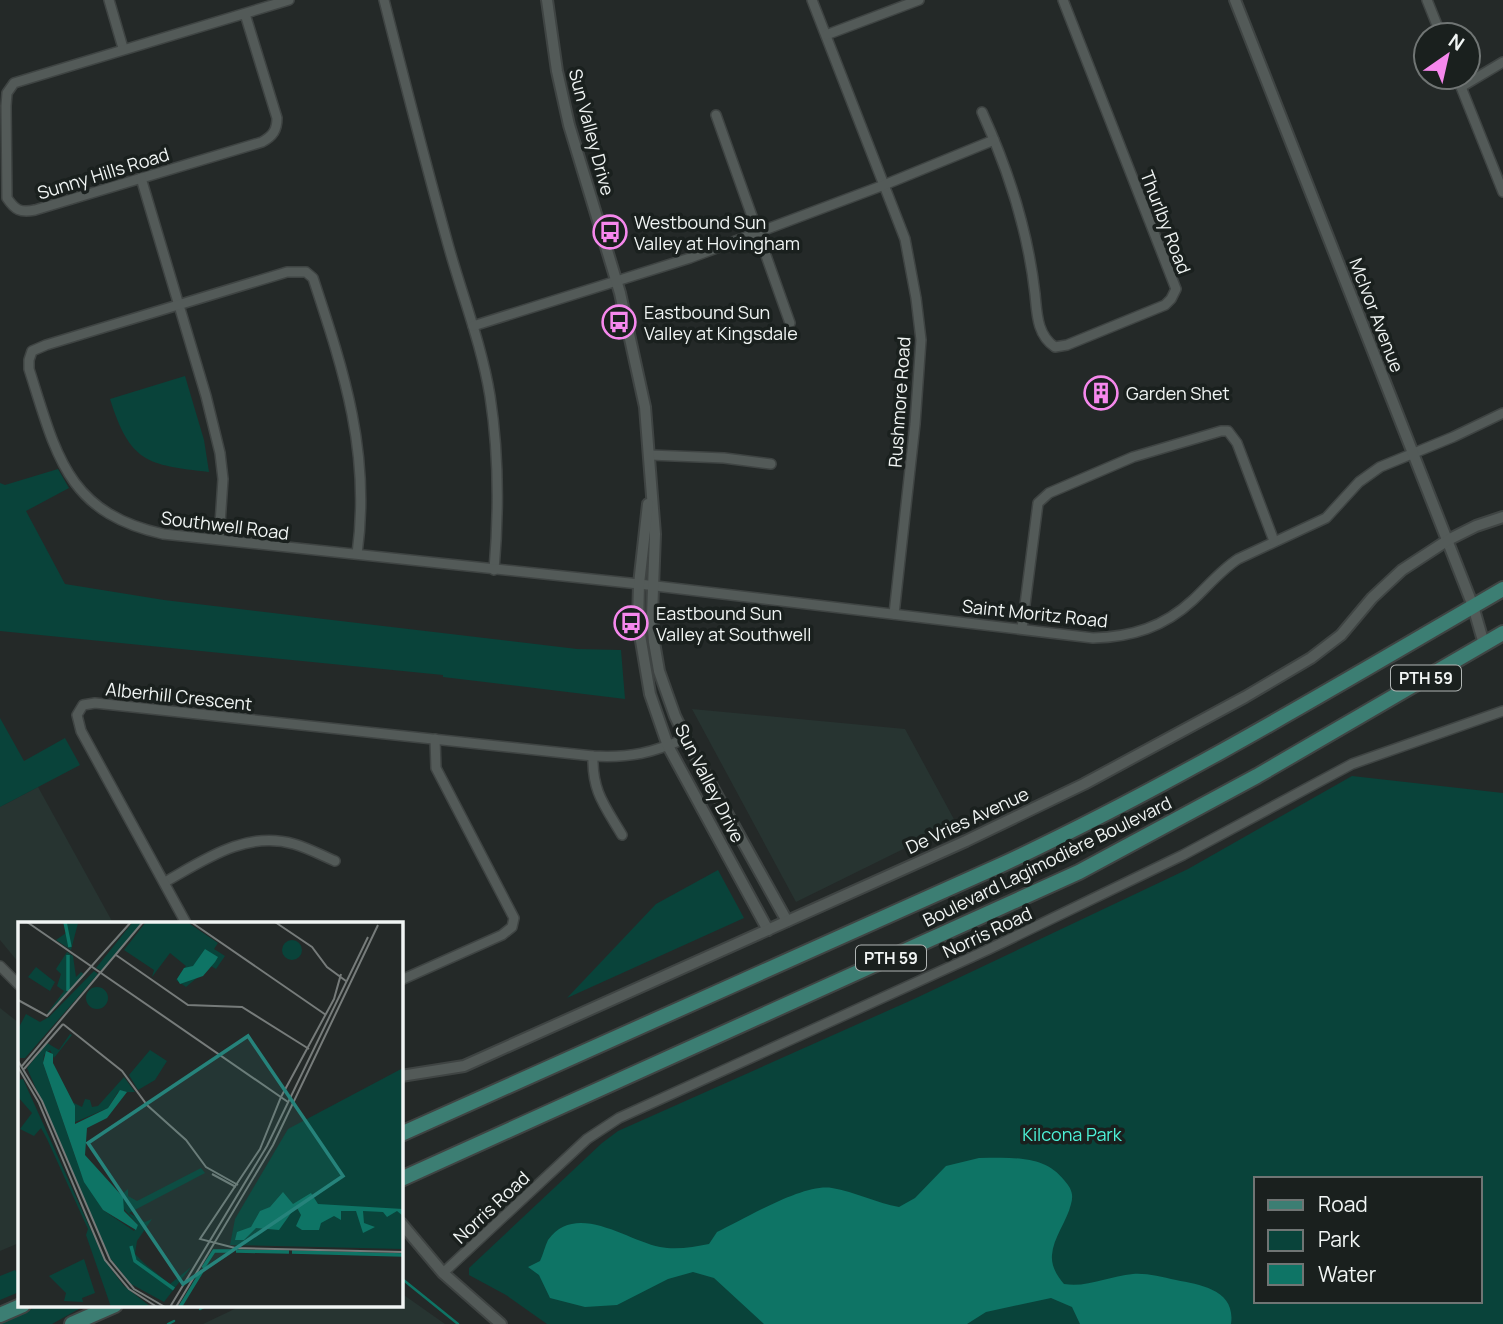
<svg xmlns="http://www.w3.org/2000/svg" width="1503" height="1324" font-family="Manrope,sans-serif">
  <style>
    .built { fill: #273431 }
    .green { fill: #09433a; fill-rule: evenodd }
    .water { fill: #0e7465 }
    .lines { fill: none; stroke-linecap: round; stroke-linejoin: round }
    .stream { stroke: #0e7465; stroke-width: 2.5 }
    .minor-casing { stroke: #3f4443; stroke-width: 12 }
    .tertiary-casing { stroke: #3f4443; stroke-width: 14 }
    .primary-casing { stroke: #3f4443; stroke-width: 18 }
    .minor { stroke: #535a58; stroke-width: 9 }
    .tertiary { stroke: #535a58; stroke-width: 10 }
    .primary { stroke: #3c7e73; stroke-width: 14 }
    .labels { text-anchor: middle; dominant-baseline: central; stroke-width: 7; stroke-linejoin: round; paint-order: stroke }
    .shield { fill: #1a201e; stroke: #b0b5b4; stroke-width: 2 }
    .shield-label { font-size: 16px; font-weight: bold; fill: #f1f5f4 }
    .street-label { font-size: 18px; fill: #f1f5f4; stroke: #1a201e }
    .poi-label { font-size: 18px; fill: #f1f5f4; stroke: #1a201e; text-anchor: start }
    .park-label { font-size: 18px; fill: #4df2d8; stroke: #1a201e }
    .inset-river { fill: none; stroke: #0e7465; stroke-width: 3.5 }
    .inset-road { fill: none; stroke: #767b7a; stroke-width: 2 }
    .view { fill: #26837b; fill-opacity: 0.15; stroke: #26837b; stroke-width: 3.5 }
    .inset-edge { fill: none; stroke: #f1f5f4; stroke-width: 3.5 }
  </style>
  <rect width="100%" height="100%" fill="#242928"/>
  <g class="built">
    <path d="M692,709L905,729L956,823L796,902Z"/>
    <path d="M38,787L113,923H19V963L0,940V807Z"/>
    <path d="M0,1008L19,1023V1243L0,1251Z"/>
    <path d="M401,1293L445,1324H203L243,1305H401Z"/>
  </g>
  <g class="green">
    <path d="M185,376L204,440L209,472C146,465 130,462 110,399Z"/>
    <path d="M58,469L69,488L26,511L65,584L164,600L577,649L621,650L625,699L443,677V675L0,631V483L5,485Z"/>
    <path d="M0,718L24,761L65,738L80,765L0,807Z"/>
    <path d="M1352,776L1503,793V1324H547L506,1295L469,1275V1268L602,1143L618,1131L914,999L1188,869ZM1256,1179H1480V1301H1256Z"/>
    <path d="M718,870L744,918L567,998L656,904Z"/>
    <path d="M15,1270L19,1275V1292L0,1300V1276Z"/>
    <path d="M40,1305H86L52,1324H0Z"/>
  </g>
  <path class="water" d="M979,1158C1009,1158 1044,1154 1064,1180C1071,1188 1074,1194 1071,1204C1067,1221 1053,1238 1052,1255C1051,1266 1057,1276 1064,1284C1087,1288 1109,1276 1133,1274C1147,1273 1161,1277 1176,1280C1201,1285 1236,1290 1231,1324H1080L1072,1307L1051,1298L986,1312L967,1324H764L714,1278L693,1272L668,1279L617,1305L585,1307L550,1298L539,1275L528,1267L540,1261C543,1255 545,1246 548,1240C576,1201 626,1240 660,1247C676,1250 694,1247 709,1244L717,1232C745,1219 803,1183 832,1188C855,1192 877,1203 899,1207L915,1198L946,1166Z"/>
  <g class="lines">
    <g class="stream">
      <path d="M401,1278L458,1324"/>
      <path d="M200,1309L208,1305"/>
      <path d="M168,1324L174,1321"/>
    </g>
    <defs>
      <g id="minor">
        <path d="M109,0L123,48"/>
        <path d="M384,0C404,79 424,158 446,237C460,290 481,341 490,396C499,454 499,512 494,570"/>
        <path d="M812,0L905,239L916,298L921,340L915,424L894,614"/>
        <path d="M1427,0L1441,35"/>
        <path d="M245,14L277,118C277,130 273,136 262,142L35,210C20,213 15,210 7,198L6,106L7,93L14,83L289,0"/>
        <path d="M826,35L919,0"/>
        <path d="M1457,77L1503,192"/>
        <path d="M1461,87L1503,62"/>
        <path d="M982,112C1008,169 1028,231 1035,294C1037,314 1037,335 1055,347L1067,345L1165,305L1171,299L1176,289L1063,0"/>
        <path d="M716,115L790,323"/>
        <path d="M141,178L206,396L220,453L223,479L219,539"/>
        <path d="M473,326L690,258L884,185L994,140"/>
        <path d="M650,455L724,458L771,464"/>
        <path d="M357,554C371,453 344,372 313,278L306,272H287L46,345L32,351L29,360V369C56,453 66,513 163,534L639,584L1093,638C1132,637 1164,627 1193,600C1208,586 1221,570 1238,559L1326,518L1359,482L1380,467L1453,437L1503,413"/>
        <path d="M1022,628L1038,503L1049,493L1133,457L1221,431H1228L1237,443L1274,541"/>
        <path d="M593,756C592,792 605,806 622,835"/>
        <path d="M165,882C204,860 246,830 294,844C308,848 321,855 335,861"/>
        <path d="M186,923L81,731L77,715L83,705L95,703L593,756C631,758 652,753 686,738"/>
        <path d="M0,966L19,985"/>
        <path d="M401,980L502,935L512,927L514,918L436,768L435,739"/>
        <path d="M443,1273L587,1139L619,1118L987,950L1183,855L1352,764L1503,711"/>
      </g>
      <g id="tertiary">
        <path d="M547,0L557,71L569,125L620,293L645,407L655,534L652,616L654,642L659,671L675,716L689,745L787,921"/>
        <path d="M1235,0L1473,606L1484,644"/>
        <path d="M648,504L639,584L638,623L650,694L668,746L768,930"/>
        <path d="M401,1076L464,1066L966,841L1084,784L1245,697L1311,658L1341,635L1372,598L1402,570L1448,540L1476,526L1503,517"/>
        <path d="M401,1223L443,1273L501,1324"/>
      </g>
      <g id="primary">
        <path d="M401,1134L1001,865C1174,784 1338,685 1503,589"/>
        <path d="M401,1179L1079,872L1257,776L1503,633"/>
        <path d="M0,1315L23,1305"/>
        <path d="M72,1324L115,1305"/>
      </g>
    </defs>
    <use href="#minor" class="minor-casing"/>
    <use href="#tertiary" class="tertiary-casing"/>
    <use href="#primary" class="primary-casing"/>
    <use href="#minor" class="minor"/>
    <use href="#tertiary" class="tertiary"/>
    <use href="#primary" class="primary"/>
  </g>
  <defs>
    <symbol id="bus-ring" viewBox="-11 -11 22 22"><circle r="9.5" fill="#1a201e" stroke="#f688ed" stroke-width="1.5"/><path d="M-5-6H5V4H4V6H2V4H-2V6H-4V4H-5ZM-3.5-4V0h7V-4ZM-3.5 1.2v1.5H-2V1.2ZM2 1.2v1.5H3.5V1.2Z" fill="#f688ed"/></symbol>
    <symbol id="building-ring" viewBox="-11 -11 22 22"><circle r="9.5" fill="#1a201e" stroke="#f688ed" stroke-width="1.5"/><path d="M-4-6H4V6H1V3H-1V6H-4ZM-2.5-4.3h1.7v1.8h-1.7ZM.8-4.3h1.7v1.8H.8ZM-2.5-1h1.7V.8h-1.7ZM.8-1h1.7V.8H.8Z" fill="#f688ed"/></symbol>
  </defs>
  <g fill-rule="evenodd">
    <use href="#bus-ring" x="591" y="213" width="38" height="38"/>
    <use href="#bus-ring" x="600" y="303" width="38" height="38"/>
    <use href="#building-ring" x="1082" y="374" width="38" height="38"/>
    <use href="#bus-ring" x="612" y="604" width="38" height="38"/>
  </g>
  <g class="labels">
    <g class="shield">
      <rect x="1391" y="665.5" width="70" height="25" rx="5"/>
      <rect x="856" y="945.5" width="70" height="25" rx="5"/>
    </g>
    <g class="shield-label">
      <text x="1426" y="678">PTH 59</text>
      <text x="891" y="958">PTH 59</text>
    </g>
    <g class="street-label">
      <text transform="translate(592 132) rotate(75)">Sun Valley Drive</text>
      <text transform="translate(103 173) rotate(-17)">Sunny Hills Road</text>
      <text transform="translate(1166 222) rotate(69)">Thurlby Road</text>
      <text transform="translate(1377 315) rotate(69)">McIvor Avenue</text>
      <text transform="translate(899 402) rotate(-86)">Rushmore Road</text>
      <text transform="translate(225 525) rotate(7)">Southwell Road</text>
      <text transform="translate(1035 613) rotate(6)">Saint Moritz Road</text>
      <text transform="translate(179 696) rotate(6)">Alberhill Crescent</text>
      <text transform="translate(710 783) rotate(63)">Sun Valley Drive</text>
      <text transform="translate(967 820) rotate(-25)">De Vries Avenue</text>
      <text transform="translate(1047 861) rotate(-26)">Boulevard Lagimodière Boulevard</text>
      <text transform="translate(987 932) rotate(-25)">Norris Road</text>
      <text transform="translate(491 1207) rotate(-43)">Norris Road</text>
    </g>
    <g class="poi-label">
      <text x="634" y="222">Westbound Sun<tspan x="634" dy="21">Valley at Hovingham</tspan></text>
      <text x="644" y="312">Eastbound Sun<tspan x="644" dy="21">Valley at Kingsdale</tspan></text>
      <text x="1126" y="393">Garden Shet</text>
      <text x="656" y="613">Eastbound Sun<tspan x="656" dy="21">Valley at Southwell</tspan></text>
    </g>
    <g class="park-label">
      <text x="1072" y="1134">Kilcona Park</text>
    </g>
  </g>
  <g transform="translate(18 922)">
    <rect width="385" height="385" fill="#242928"/>
    <path d="M45,0L60,1L53,28L38,18L48,11ZM115,0H124L84,49L78,46ZM128,0H169L200,21L196,27L207,34L198,47L193,44L168,65L158,58L168,44L152,31L134,55L136,48L106,28ZM264 28a10 10 0 1 1 20 0a10 10 0 1 1-20 0ZM49,30L55,34L58,55L63,50L67,53L28,93L46,69L39,64L43,52L38,47ZM18,45L37,60L32,69L10,55ZM76,49L80,52L7,136H2L0,107L8,92L22,100L31,95ZM68 76a11 11 0 1 1 22 0a11 11 0 1 1-22 0ZM52,112L54,113L36,136L32,128L26,133L25,141L63,251L85,288L116,309L120,303L105,286L103,273L110,267V274L119,279L183,246L187,251L111,291L127,300L134,297L119,319L117,332L127,342L152,362L173,345L146,380L113,362L92,336L9,146L29,121L41,128ZM132,128L149,139L137,158L120,168L111,153ZM385,146V327L212,323L217,297L270,207ZM106,155L117,170H100L90,186L55,201L56,181L64,185L67,177L72,178L74,185L80,184ZM5,157L87,339L106,364L133,385H93L68,313L70,307L29,217L23,206L16,214L2,207L14,191L0,175V158ZM66,337L77,371L64,376L65,380L46,379L48,371L31,354Z" fill="#09433a"/>
    <path d="M187,27L200,35L197,40L185,54L162,62L159,57L166,46L175,44ZM28,129L35,132V141L57,184V202L90,186L102,168L109,170L89,196L69,206L67,233L105,275L106,289L120,303L118,308L85,288L66,260L25,141ZM265,270L275,282L293,271L300,282L385,287V294L379,289L369,295L365,290L345,289L346,301L357,305L345,311L338,289H323V298L316,294L303,301L301,308H284L278,304L283,293L278,284L261,308L238,306L226,318H217L219,310L233,305L242,289L252,285Z" fill="#0e7465"/>
    <path class="inset-river" d="M47,0L52,25M50,33V69M113,324L117,339L156,367M218,329L271,330M274,330L385,333M185,346L196,329H214M162,385L184,349"/>
    <path class="inset-road" d="M9,0L270,180M173,0L308,93M257,0L294,25L309,45L328,59M98,33L170,83L224,85L291,127M323,52L316,77L263,175L242,227L182,317L217,326L385,330M0,78L29,94L113,0M45,102L104,149L129,183L168,218L188,245L220,263M0,139L24,179L92,338L116,367L147,385M4,144L125,0M0,145L21,181L87,338L111,367L139,385M6,147L45,102M194,252L218,265M152,385L249,224L350,15M158,385L255,223L360,3"/>
    <path class="view" d="M230,114L325,254L165,362L70,221Z"/>
    <rect width="385" height="385" class="inset-edge"/>
  </g>
  <rect x="1254" y="1177" width="228" height="126" fill="#1a201e" stroke="#707574" stroke-width="2"/>
  <rect x="1268" y="1200" width="35" height="10" fill="#3c7e73" stroke="#707574" stroke-width="2"/>
  <text x="1318" y="1212" font-size="21" fill="#f1f5f4">Road</text>
  <rect x="1268" y="1230" width="35" height="21" fill="#09433a" stroke="#707574" stroke-width="2"/>
  <text x="1318" y="1247" font-size="21" fill="#f1f5f4">Park</text>
  <rect x="1268" y="1264" width="35" height="21" fill="#0e7465" stroke="#707574" stroke-width="2"/>
  <text x="1318" y="1282" font-size="21" fill="#f1f5f4">Water</text>
  <g transform="translate(1447 56) rotate(34)"><circle r="33" fill="#1a201e" stroke="#707574" stroke-width="2"/>
  <path d="M0-5L12 26L0 18L-12 26Z" fill="#f688ed"/>
  <text y="-10" font-size="19" font-weight="bold" text-anchor="middle" fill="#f1f5f4">N</text>
  </g>
</svg>
